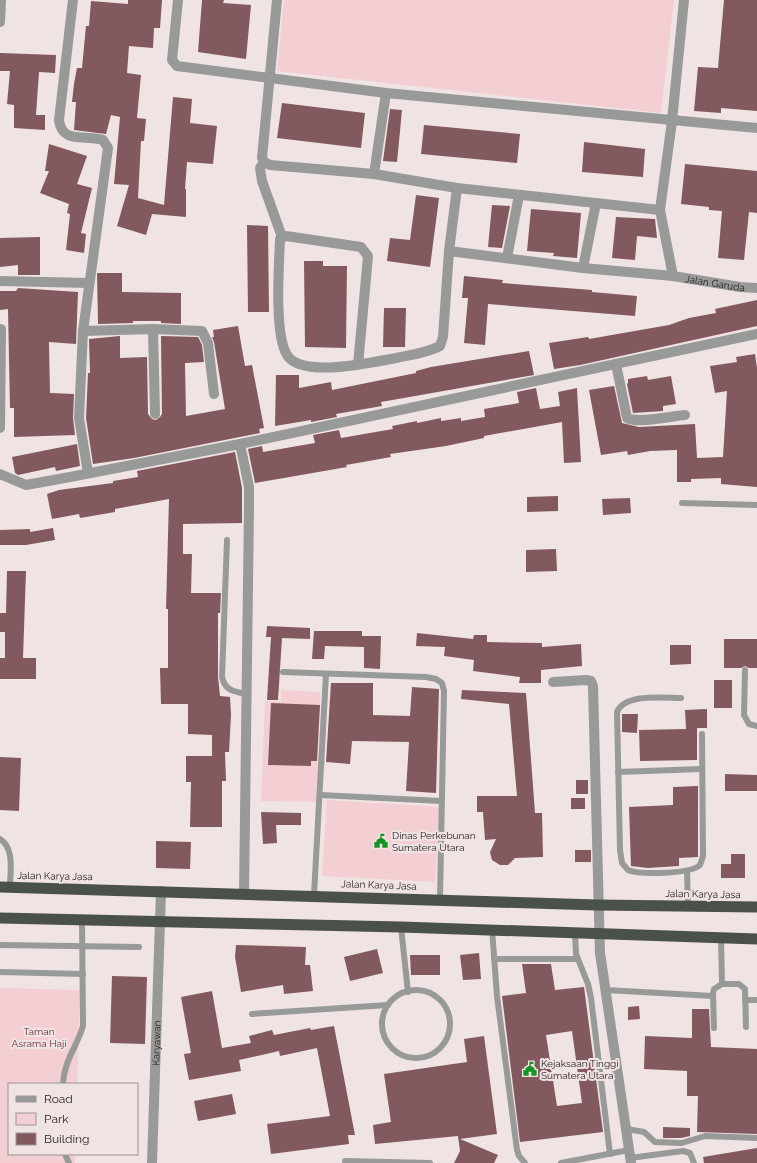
<svg xmlns="http://www.w3.org/2000/svg" width="757" height="1163" font-family="Raleway,sans-serif">
  <style>
    .green { fill: #f3ced2 }
    .building { fill: #81595e; fill-rule: evenodd }
    .lines { fill: none; stroke-linecap: round; stroke-linejoin: round }
    .service { stroke: #979a96; stroke-width: 6 }
    .minor { stroke: #979a96; stroke-width: 10 }
    .trunk { stroke: #4a504a; stroke-width: 11 }
    .labels { text-anchor: middle; dominant-baseline: central; stroke-width: 4; stroke-linejoin: round; paint-order: stroke }
    .street-label { font-size: 10px; fill: #231e1e; stroke: #f0e3e4 }
    .poi-label { font-size: 10px; fill: #231e1e; stroke: #f0e3e4; text-anchor: start }
    .park-label { font-size: 10px; fill: #6b313b; stroke: #f0e3e4 }
  </style>
  <rect width="100%" height="100%" fill="#f0e3e4"/>
  <g class="green">
    <path d="M284,0H674L661,113L277,71Z"/>
    <path d="M281,690L320,692L316,802L261,801L265,701L281,702Z"/>
    <path d="M327,800L440,807L435,882L322,876Z"/>
    <path d="M0,988L80,990L77,1084H9V1154H75V1163H0Z"/>
  </g>
  <g class="building">
    <path d="M128,0H162L160,28H154L153,48L129,46L127,73L141,75L137,118L146,119L144,141H141L138,198L164,205L173,97L192,99L190,123L217,126L213,164L187,162L185,189H186V217L152,214L146,235L117,226L129,185L114,184L120,117L111,115L106,134L74,130L76,102H72L74,84L77,68H82L86,26H89L91,1L128,4Z"/>
    <path d="M202,0H224L223,3L251,5L246,59L198,52Z"/>
    <path d="M724,0H757V111L721,108V113L694,111L698,67L718,68Z"/>
    <path d="M0,53L56,55L55,73L39,72L36,115H45V130L14,128V105L7,104L10,71H0Z"/>
    <path d="M282,103L365,113L361,148L277,138Z"/>
    <path d="M390,109L402,110L397,162L383,161Z"/>
    <path d="M424,125L520,134L517,163L421,154Z"/>
    <path d="M584,142L645,149L643,177L582,172Z"/>
    <path d="M49,144L87,156L77,184L92,188L81,233L86,234L84,253L66,250L70,214L67,213L69,204L40,193L49,171H45Z"/>
    <path d="M685,164L757,171V213L749,212L744,260L718,258L722,211L709,210V207L681,204Z"/>
    <path d="M416,195L439,198L430,267L387,261L390,238L410,240Z"/>
    <path d="M492,205L510,206L502,248L488,247Z"/>
    <path d="M531,209L581,213L577,258L553,256L554,253L527,251Z"/>
    <path d="M616,217L655,219L657,238L637,236L635,260L612,258Z"/>
    <path d="M247,225L268,226L269,312H248Z"/>
    <path d="M40,237V275H18V265L0,267V238Z"/>
    <path d="M304,261H323V266H347L346,348L305,347Z"/>
    <path d="M97,273H122V292L181,293V324L161,323V321H133V323L98,324Z"/>
    <path d="M464,276L503,280L502,283L592,290V292L637,296L635,316L488,304L485,345L464,343L468,298H462Z"/>
    <path d="M18,288L78,292L76,344L49,342L50,393L74,394L73,418L75,435L14,437V408H10L8,309L0,310V291H16Z"/>
    <path d="M757,300V326L580,365L554,369L549,343L588,337L589,339L669,325L689,318L716,313L715,309Z"/>
    <path d="M384,308H406L405,347H383Z"/>
    <path d="M238,326L245,366L252,365L264,428L259,429L260,433L134,458L93,464L86,418L88,373H90L89,339L120,336V358L147,357L148,414L152,419L156,420L160,417L162,414L161,336L198,337L202,345L204,362L185,363L186,416L225,409L214,342L212,337H214L213,330Z"/>
    <path d="M529,351L534,375L381,402L382,406L336,414L337,417L311,422V420L275,426L276,375H299V388L331,382L332,390L416,373V371L431,367Z"/>
    <path d="M755,354L757,368V487L721,484V478L691,479V482H677V450L650,451L628,455L627,451L601,455L589,390L614,386L622,423L639,427L695,424L697,458L723,457L727,391L715,393L710,366L737,362L736,357Z"/>
    <path d="M647,376L648,380L671,376L676,404L663,406V411L633,413L627,384L628,383V379Z"/>
    <path d="M536,388L540,409L560,406L558,392L577,388L581,462L564,463L562,422L484,436V438L446,446L390,454L391,457L346,465L347,467L255,483L248,449L262,446L263,452L315,443L313,435L339,430L341,438L393,429L392,426L417,421V423L441,418V421L461,418V421L485,417L484,409L519,403L517,392Z"/>
    <path d="M77,444L80,466L56,471L55,467L18,475L15,473L12,457Z"/>
    <path d="M235,452L242,488V523L183,524V554H192L191,593H221L220,613H218V677L220,696L230,697L231,715L229,752H225L226,781H222V827H190L191,782H186V756H212V735L188,734V704H161L160,668H168V609H166L169,499L115,509V512L80,518L79,514L52,519L47,494L59,490L113,483V481L138,477L137,471Z"/>
    <path d="M558,496V511L527,512V497Z"/>
    <path d="M630,498L631,513L603,515L602,499Z"/>
    <path d="M53,528L55,540L26,545H0V530L30,529V532Z"/>
    <path d="M556,549L557,571L526,572V550Z"/>
    <path d="M7,571H26L23,658H36V679H0V658H5V632H0V613H6Z"/>
    <path d="M267,626L310,628V639L282,638L278,700H267L271,637H266Z"/>
    <path d="M314,631H362V636H381L380,669L364,668V647L325,646L324,659H312Z"/>
    <path d="M417,633L473,639L474,635H487V642L542,643V647L581,644L582,666L541,670V683H519L520,677L473,671L474,660L444,656L445,647L416,646Z"/>
    <path d="M724,639H757V668H749L745,666L741,668H724Z"/>
    <path d="M670,645H691V664L670,665Z"/>
    <rect x="714" y="680" width="18" height="28"/>
    <path d="M331,683H373V715L410,716L412,687L439,689L436,793L406,791L409,742L352,741L350,764L326,762Z"/>
    <path d="M462,690L526,693L535,813H542L543,857L515,858L508,865H500L492,860L490,852L496,839L485,840L483,812H477V796H517L509,704L461,699Z"/>
    <path d="M271,703L320,705L317,761H311V766L268,765Z"/>
    <path d="M707,709V728H697V760L640,761L639,730L686,729L685,710Z"/>
    <path d="M622,714H638L637,733L622,732Z"/>
    <path d="M0,757L21,758L19,811L0,810Z"/>
    <path d="M725,774L757,775V791H725Z"/>
    <rect x="576" y="780" width="12" height="14"/>
    <path d="M698,786V857L679,858V866L648,868L631,866L629,807L673,805V787Z"/>
    <rect x="571" y="798" width="14" height="11"/>
    <path d="M261,812L301,813V825H276L277,843L263,844Z"/>
    <path d="M156,841L191,842L190,869L156,868Z"/>
    <rect x="575" y="850" width="16" height="12"/>
    <path d="M731,854H745V878H721V864H731Z"/>
    <path d="M236,945L306,947L305,965H310L313,991L284,994L283,985L241,992L235,957Z"/>
    <path d="M377,949L383,973L350,981L344,957Z"/>
    <path d="M479,953L481,979L463,980L460,955Z"/>
    <path d="M410,955H440V975H411Z"/>
    <path d="M522,964H551L555,990L584,987L603,1132L520,1142L502,996L526,993ZM572,1031L582,1103L557,1106L546,1035Z"/>
    <path d="M112,976L147,977L145,1044L110,1043Z"/>
    <path d="M212,991L222,1048L251,1043L249,1036L272,1030L274,1035L310,1028L311,1030L334,1026L355,1135H348L349,1144L271,1154L267,1124L330,1116L317,1048L280,1056L279,1051L239,1060L241,1071L189,1080L184,1054L191,1053L181,997Z"/>
    <path d="M639,1006L640,1019L628,1020V1007Z"/>
    <path d="M692,1009H709L711,1047L757,1049V1134L697,1132L698,1096H687V1071L644,1069L645,1036L692,1038Z"/>
    <path d="M484,1036L497,1134L460,1139L498,1155L494,1163H454L460,1151L458,1136L375,1144L373,1125L391,1122L384,1074L467,1062L464,1039Z"/>
    <path d="M232,1094L236,1114L198,1121L194,1101Z"/>
    <path d="M663,1127L690,1128V1136L681,1138H663Z"/>
    <path d="M757,1148V1163H704L703,1157Z"/>
  </g>
  <g class="lines">
    <g class="service">
      <path d="M682,503L757,505"/>
      <path d="M227,540L222,677C225,691 235,692 247,694"/>
      <path d="M745,670L744,715L749,724L757,726"/>
      <path d="M283,672L426,677L436,679L442,683L444,691L440,899"/>
      <path d="M681,698C664,698 625,693 617,712L620,850L622,863L628,870C640,875 691,874 700,865L703,856L702,734"/>
      <path d="M618,772L702,769"/>
      <path d="M320,795L441,801"/>
      <path d="M0,839C15,848 10,872 10,887"/>
      <path d="M687,871L688,906"/>
      <path d="M314,895L326,674"/>
      <path d="M401,927L408,992"/>
      <path d="M492,929L497,996L517,1150L519,1156L525,1163"/>
      <path d="M575,932L576,954L588,984L591,998L610,1154"/>
      <path d="M721,937L722,984"/>
      <path d="M0,945L139,947"/>
      <path d="M494,959H578"/>
      <path d="M0,972L83,974"/>
      <path d="M606,990L713,996"/>
      <circle cx="416" cy="1024" r="34"/>
      <path d="M745,1000H757"/>
      <path d="M252,1014L388,1005"/>
      <path d="M714,1028L713,993L714,989L722,984H739L745,989L746,1027"/>
      <path d="M63,1084C64,1060 77,1047 83,1026L82,921"/>
      <path d="M627,1129L644,1132L655,1142L682,1143L705,1136L757,1138"/>
      <path d="M65,1154L69,1163"/>
      <path d="M630,1158L683,1151L690,1153L694,1163"/>
      <path d="M345,1161L430,1163"/>
      <path d="M561,1163L629,1150"/>
    </g>
    <g class="minor">
      <path d="M73,0L59,120C62,145 85,134 103,140L108,148L83,331L79,418L88,473"/>
      <path d="M178,0L172,60L177,66L386,93L757,128"/>
      <path d="M277,0L262,158L264,162L270,165L374,174L457,188L660,210L672,121L684,0"/>
      <path d="M0,22L1,0"/>
      <path d="M264,162L260,168L262,181L282,237"/>
      <path d="M374,174L386,93"/>
      <path d="M660,210L673,276"/>
      <path id="s1" d="M449,251L583,268L673,276L740,287L757,288"/>
      <path d="M507,258L519,195"/>
      <path d="M583,268L596,203"/>
      <path d="M0,281L89,283"/>
      <path d="M153,329L155,414"/>
      <path d="M83,331L153,329L202,331L208,343L214,394"/>
      <path d="M616,364L627,418C638,424 671,416 685,415"/>
      <path d="M358,365L368,256L361,247L286,236L280,239C279,265 274,334 287,355C302,379 373,362 396,358C410,355 427,353 440,346L443,337L449,251L457,188"/>
      <path d="M0,428L1,329"/>
      <path d="M240,444L249,487V506L244,894"/>
      <path d="M0,474L26,485L70,477L240,444L757,334"/>
      <path d="M553,682L586,680L591,681L593,686L600,953L631,1163"/>
      <path id="s2" d="M152,1163L161,891"/>
    </g>
    <g class="trunk">
      <path d="M0,887L597,905L757,907"/>
      <path d="M0,918L401,927L757,939"/>
    </g>
  </g>
  <defs>
    <symbol id="civic-bare" viewBox="-9 -9 18 18"><path d="M-.6-6.5H3V-4.5H.6V-3L4-1V1h2V6H-6V1h2V-1L-.6-3ZM-1.2 2.5V6h2.4V2.5Z" fill="#169425" stroke="#f0e3e4" stroke-width="2.5" paint-order="stroke"/></symbol>
  </defs>
  <g fill-rule="evenodd">
    <use href="#civic-bare" x="371" y="831" width="20" height="20"/>
    <use href="#civic-bare" x="520" y="1059" width="20" height="20"/>
  </g>
  <g class="labels">
    <g class="street-label">
      <text stroke="none"><textPath href="#s1" startOffset="268">Jalan Garuda</textPath></text>
      <text transform="translate(55 876) rotate(1)">Jalan Karya Jasa</text>
      <text transform="translate(379 885) rotate(2)">Jalan Karya Jasa</text>
      <text transform="translate(703 894) rotate(1)">Jalan Karya Jasa</text>
      <text stroke="none"><textPath href="#s2" startOffset="120">Karyawan</textPath></text>
    </g>
    <g class="poi-label">
      <text x="392" y="835">Dinas Perkebunan<tspan x="392" dy="12">Sumatera Utara</tspan></text>
      <text x="541" y="1063">Kejaksaan Tinggi<tspan x="541" dy="12">Sumatera Utara</tspan></text>
    </g>
    <g class="park-label">
      <text x="39" y="1031">Taman<tspan x="39" dy="12">Asrama Haji</tspan></text>
    </g>
  </g>
  <rect x="8" y="1083" width="130" height="72" fill="#f0e3e4" stroke="#9e9495"/>
  <rect x="16" y="1096" width="20" height="6" fill="#979a96" stroke="#9e9495"/>
  <text x="44" y="1103" font-size="12" fill="#231e1e">Road</text>
  <rect x="16" y="1113" width="20" height="12" fill="#f3ced2" stroke="#9e9495"/>
  <text x="44" y="1123" font-size="12" fill="#231e1e">Park</text>
  <rect x="16" y="1133" width="20" height="12" fill="#81595e" stroke="#9e9495"/>
  <text x="44" y="1143" font-size="12" fill="#231e1e">Building</text>
</svg>
